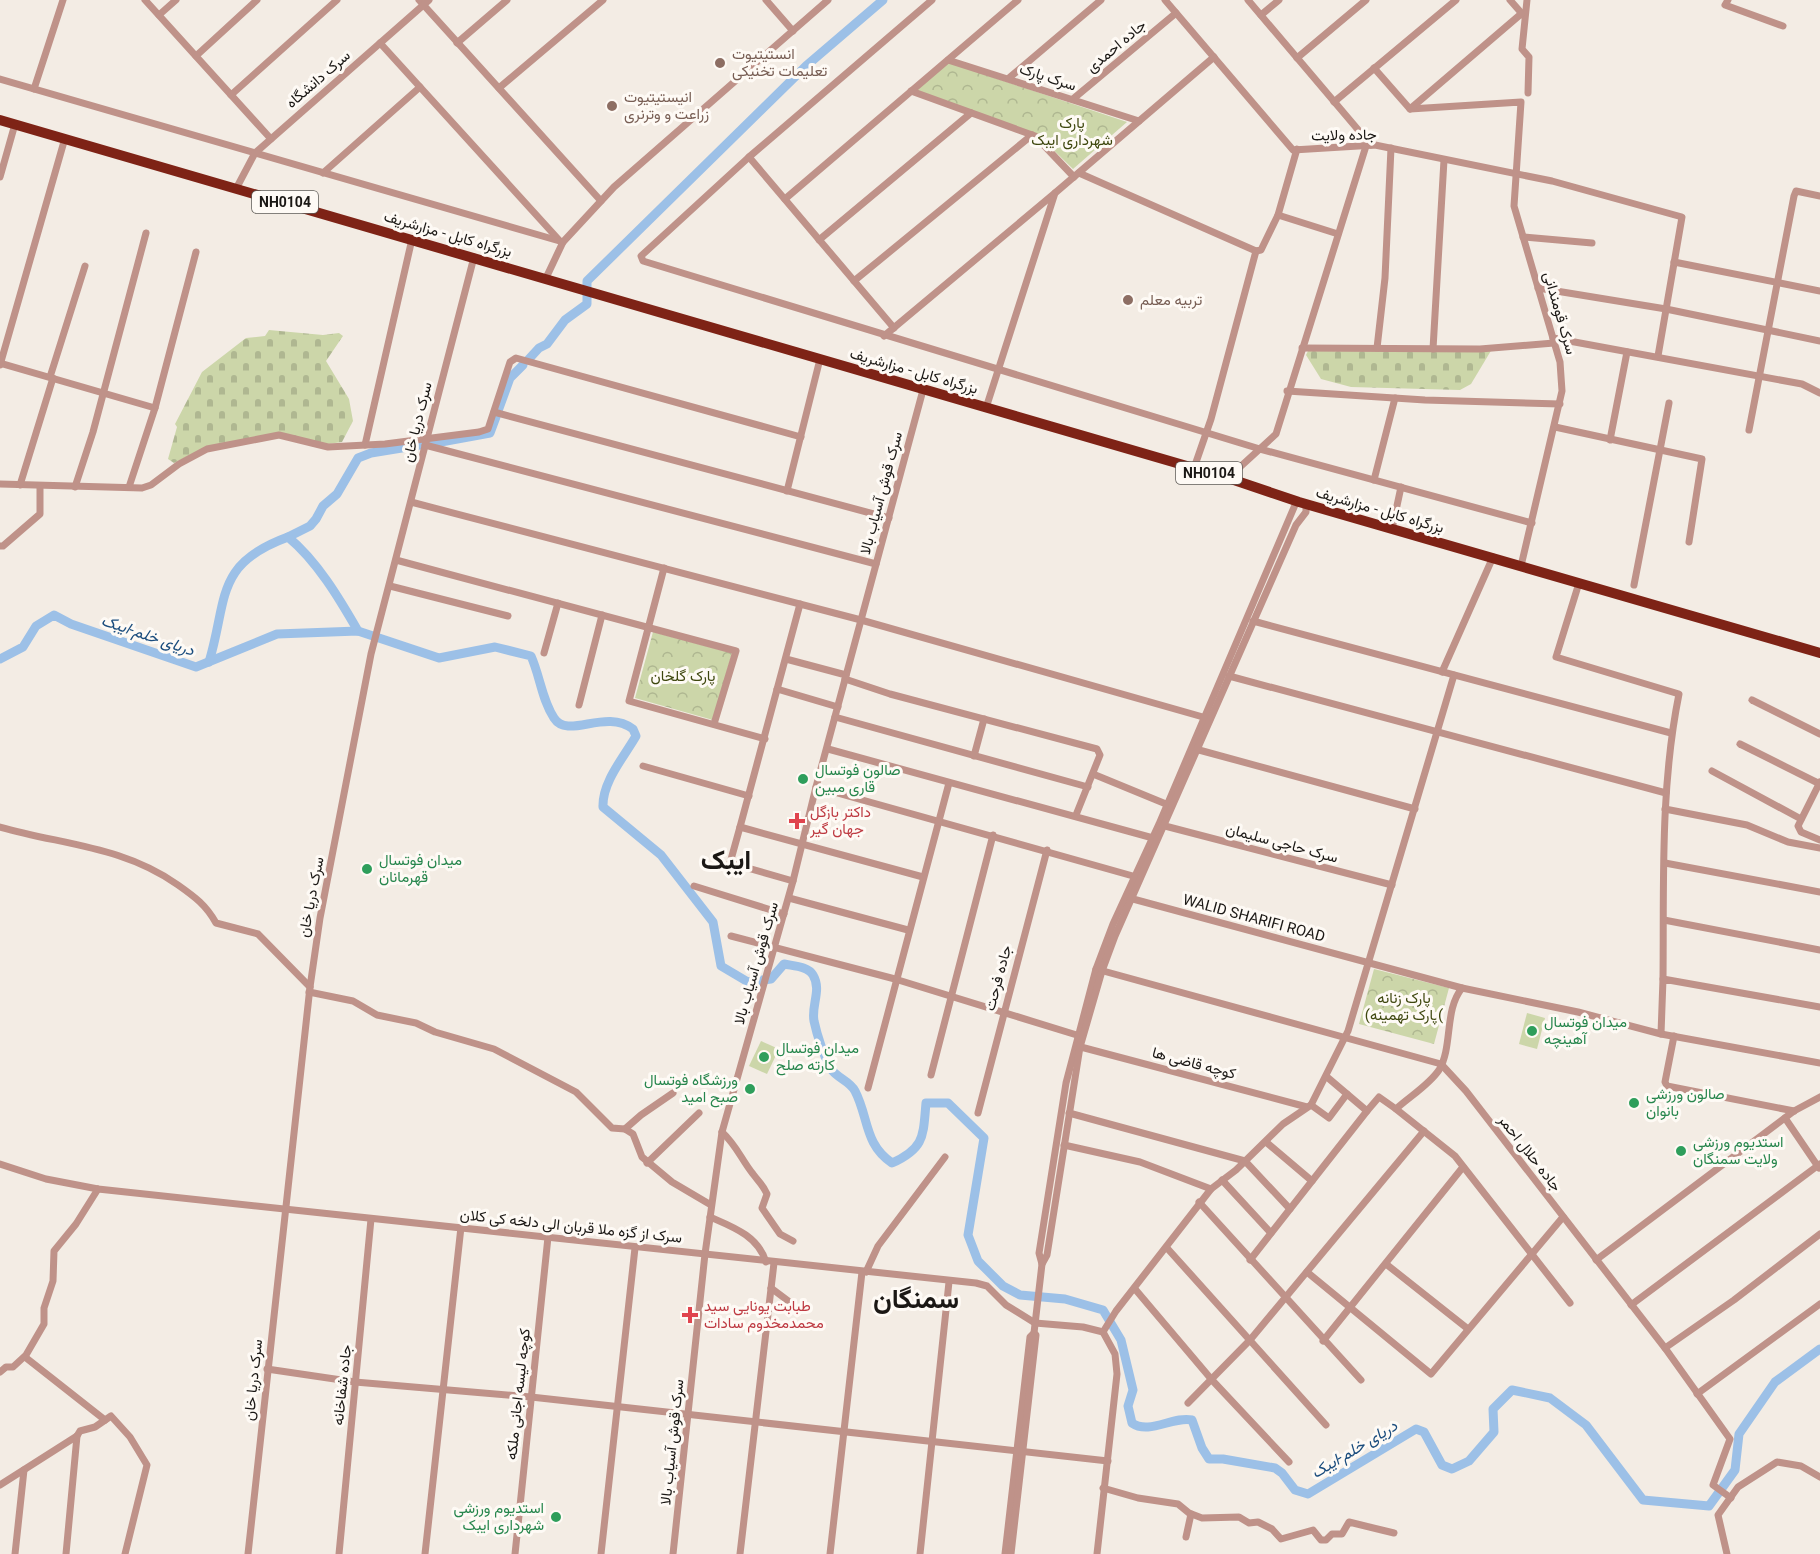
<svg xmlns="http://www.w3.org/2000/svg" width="1820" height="1554" font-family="Roboto,Vazirmatn,sans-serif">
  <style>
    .cemetery { fill: url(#cemetery-stones) }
    .park { fill: url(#park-crowns) }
    .garden { fill: #ccd6a9 }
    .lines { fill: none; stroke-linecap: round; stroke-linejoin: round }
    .river { stroke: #9cc0e7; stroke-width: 9 }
    .minor { stroke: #bf9289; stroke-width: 7 }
    .highway { stroke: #7e2316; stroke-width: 10 }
    .education-dot { fill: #8d6e63; stroke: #fefaf5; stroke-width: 2 }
    .leisure-dot { fill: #2e9e5b; stroke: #fefaf5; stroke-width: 2 }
    .health-dot { fill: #e0444e; stroke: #fefaf5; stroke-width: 2 }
    .labels { text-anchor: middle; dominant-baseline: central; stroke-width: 6; stroke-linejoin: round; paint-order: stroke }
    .shield { fill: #fefaf5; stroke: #5f5c58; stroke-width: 1.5 }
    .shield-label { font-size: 14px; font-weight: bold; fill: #1b1815 }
    .street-label { font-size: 15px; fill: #1b1815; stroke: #fefaf5 }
    .education-label { font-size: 15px; fill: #785e54; stroke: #fefaf5; text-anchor: start }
    .park-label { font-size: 15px; fill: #3e470e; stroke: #fefaf5 }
    .leisure-label { font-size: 15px; fill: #27864d; stroke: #fefaf5; text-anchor: start }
    .health-label { font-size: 15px; fill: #be3a42; stroke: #fefaf5; text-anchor: start }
    .water-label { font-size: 16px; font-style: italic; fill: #1a4c7d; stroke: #fefaf5 }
    .town-label { font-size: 27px; font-weight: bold; fill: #1b1815; stroke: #fefaf5 }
  </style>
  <defs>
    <pattern id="cemetery-stones" width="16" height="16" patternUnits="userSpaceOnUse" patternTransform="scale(1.5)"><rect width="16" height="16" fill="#ccd6a9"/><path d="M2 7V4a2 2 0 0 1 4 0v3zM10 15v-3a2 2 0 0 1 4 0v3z" fill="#afb791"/></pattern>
    <pattern id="park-crowns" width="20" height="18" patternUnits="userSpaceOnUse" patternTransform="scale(1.5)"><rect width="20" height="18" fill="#ccd6a9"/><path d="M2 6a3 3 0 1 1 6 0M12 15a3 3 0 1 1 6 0" fill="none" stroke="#afb791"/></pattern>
  </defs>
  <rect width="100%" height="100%" fill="#f3ece4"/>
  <g class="cemetery">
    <path d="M269,330L323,335L339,333L343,336L326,361L349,399L353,421L342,442L328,444L281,434L206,447L174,463L168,459L177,427L175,424L202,372L246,338L265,336Z"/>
    <path d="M1309,349H1492L1471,384L1460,390L1351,387L1321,379L1306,355Z"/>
  </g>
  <g class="park">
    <path d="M947,62L1127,122L1073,169L1037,134L916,91Z"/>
    <path d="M653,632L732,653L713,720L635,698Z"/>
    <path d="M1374,969L1449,988L1434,1044L1359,1024Z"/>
  </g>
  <g class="garden">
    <path d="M1527,1013L1545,1018L1537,1049L1519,1044Z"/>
    <path d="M761,1041L779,1049L767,1074L749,1066Z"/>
  </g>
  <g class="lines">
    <g class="river">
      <path d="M528,360L539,348L547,344L565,320L587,304V281L806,66L883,0"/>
      <path d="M498,411L510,378L523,365"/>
      <path d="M430,444L490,433L496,417"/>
      <path d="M288,537L310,526L316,519L323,506L337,494L358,458L371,453L420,445"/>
      <path d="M0,659L23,647L36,626L54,615L71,624L196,667L277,634L358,631L439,658L495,647L531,656C540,676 542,700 554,718C568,740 605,708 633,729L636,736C624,757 602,782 603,807L661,855L713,922L721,966L748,982L771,979L784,964C793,966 808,966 813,975C822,990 811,1005 814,1021C817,1035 824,1057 831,1069C837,1078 850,1081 855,1091C869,1118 864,1144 892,1163C925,1148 923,1136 926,1103H948L984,1138L968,1235L978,1261L1003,1286L1020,1295L1065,1299L1103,1310L1121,1340L1133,1390L1128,1406L1132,1423C1149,1435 1173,1416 1192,1420L1202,1448L1209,1459H1223L1275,1468L1282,1473L1295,1490L1308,1494L1416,1429L1424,1432L1442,1465L1452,1469L1469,1461L1494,1432L1493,1409L1512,1390L1550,1398L1586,1425L1643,1500L1709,1506L1735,1470L1739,1434L1775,1382L1820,1349"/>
      <path d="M209,662C228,599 214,564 288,537C317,561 339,598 358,631"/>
    </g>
    <g class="minor">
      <path d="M145,0L271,139"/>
      <path d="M419,0L601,201"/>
      <path d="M766,0L793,31"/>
      <path d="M932,0L749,157L641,256L643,261L1260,449L1532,523"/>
      <path d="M1165,0L1293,150L1375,145L1552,181L1682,217L1658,356"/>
      <path d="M1248,0L1371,145"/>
      <path d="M1510,0L1524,16"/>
      <path d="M1527,0L1522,49L1529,57L1528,93"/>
      <path d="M1728,0L1725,5L1783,26"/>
      <path d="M159,15L176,0"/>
      <path d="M1261,15L1279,0"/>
      <path d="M380,43L559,240"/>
      <path d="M457,43L507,0"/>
      <path d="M196,56L257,0"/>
      <path d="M1297,58L1366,0"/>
      <path d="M948,60L1139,121"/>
      <path d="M1374,68L1410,109L1521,102L1514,206L1560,362L1562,391L1521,566"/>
      <path d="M1009,78L1101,0"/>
      <path d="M0,79L563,242"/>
      <path d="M499,88L603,0"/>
      <path d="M34,89L63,0"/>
      <path d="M911,91L1035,136L1074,177"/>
      <path d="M231,95L337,0"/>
      <path d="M1073,99L1176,13"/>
      <path d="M1334,102L1456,0"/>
      <path d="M1410,109L1521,14"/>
      <path d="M749,157L894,328"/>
      <path d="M323,173L420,87"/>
      <path d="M1079,173L1256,251L1211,419L1194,468"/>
      <path d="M0,177L15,124"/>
      <path d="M237,187L255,153L429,0"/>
      <path d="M785,199L1018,0"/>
      <path d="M1278,215L1338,234"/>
      <path d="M1523,237L1592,243"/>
      <path d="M819,240L971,113"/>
      <path d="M1256,251L1261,250L1278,215L1297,149"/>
      <path d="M1674,262L1820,291"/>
      <path d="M546,278L563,242L614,187L828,0"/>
      <path d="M854,281L1032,135"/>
      <path d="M1538,288L1666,309L1820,341"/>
      <path d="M884,336L1055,193"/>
      <path d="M1553,338L1802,384L1820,393"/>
      <path d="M1302,348L1480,349L1554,343"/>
      <path d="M1377,348L1385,278L1391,148"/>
      <path d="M1433,349L1444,160"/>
      <path d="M0,363L155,408"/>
      <path d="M0,365L65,138"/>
      <path d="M50,377L85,266"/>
      <path d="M1287,391L1425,400L1560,404"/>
      <path d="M986,408L1055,193L1214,57"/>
      <path d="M494,412L889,518"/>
      <path d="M1555,427L1702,459L1689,542"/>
      <path d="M1749,430L1794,196L1796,191L1820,196"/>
      <path d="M1610,440L1627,352"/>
      <path d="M365,445L412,239"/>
      <path d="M425,445L876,564"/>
      <path d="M1228,478L1276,434L1366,146"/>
      <path d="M1374,480L1395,398"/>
      <path d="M0,484L142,488L151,485L179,464L207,449L279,435L328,447L385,444L479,432L488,429L510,362L516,358L801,437"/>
      <path d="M20,485L53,378"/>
      <path d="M75,487L93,432L146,233"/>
      <path d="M129,487L155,408L196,252"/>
      <path d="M787,491L820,359"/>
      <path d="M411,502L861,620L1210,719"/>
      <path d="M1392,529L1401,487"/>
      <path d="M0,546H3L40,514V486"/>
      <path d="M396,560L736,651L714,724"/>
      <path d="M664,568L629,701L765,739"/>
      <path d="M1579,583L1556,657L1679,694C1660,788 1664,884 1663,979"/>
      <path d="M1634,585L1669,403"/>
      <path d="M390,586L508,616"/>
      <path d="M1253,621L1671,733"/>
      <path d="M544,653L558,603"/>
      <path d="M786,659L846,675"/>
      <path d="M1442,672L1493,557"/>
      <path d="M1229,676L1666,793"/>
      <path d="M845,679L890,694L1097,749L1100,755L1076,815"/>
      <path d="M777,689L838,707"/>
      <path d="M1752,700L1820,734"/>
      <path d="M579,705L602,615"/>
      <path d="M835,717L1088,787"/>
      <path d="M1740,744L1820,784"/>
      <path d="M828,749L1153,838"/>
      <path d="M1199,750L1415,809"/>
      <path d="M974,756L984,719"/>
      <path d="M643,766L749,796"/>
      <path d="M1712,771L1801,819"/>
      <path d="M1093,774L1166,804"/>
      <path d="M1820,782L1798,826L1801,832L1820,840"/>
      <path d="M816,787L1140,878"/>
      <path d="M1665,809L1747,825L1788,842L1820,848"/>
      <path d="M1165,826L1392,885"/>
      <path d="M0,827C63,845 123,846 178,885C195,897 206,905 216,923L258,934L310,987"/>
      <path d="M740,827L800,604"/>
      <path d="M1665,863L1820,892"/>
      <path d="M793,881L730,863L740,827L923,877"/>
      <path d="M694,886L784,914"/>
      <path d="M789,898L908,930"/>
      <path d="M1133,899L1462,988"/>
      <path d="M1664,920L1820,950"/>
      <path d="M731,936L895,979L1080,1036"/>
      <path d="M1096,969L1441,1064L1466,1091L1665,1348L1730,1439L1713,1485L1731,1498"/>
      <path d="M309,992L353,1001L377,1015L416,1023L435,1032L494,1049L576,1092L612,1128L625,1129L633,1134L642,1157L672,1182L711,1205"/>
      <path d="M1661,1034L1820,1063"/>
      <path d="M1674,1036L1665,1082L1667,1086L1794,1111"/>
      <path d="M1077,1046L1307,1107"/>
      <path d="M931,1075L993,835"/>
      <path d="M1327,1077L1347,1094"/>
      <path d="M868,1088L949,783"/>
      <path d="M1311,1105L1348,1031L1454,675"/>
      <path d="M1396,1109L1455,1156L1570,1303"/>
      <path d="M978,1113L1047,850"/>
      <path d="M1069,1113L1245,1161L1290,1209"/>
      <path d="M1785,1118L1819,1168"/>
      <path d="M625,1129L641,1115L673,1093"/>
      <path d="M722,1132C737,1146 741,1159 753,1174C759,1182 763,1185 767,1194L762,1208L780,1234L793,1241"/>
      <path d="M1266,1142L1312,1181"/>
      <path d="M1064,1145L1140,1162L1211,1189"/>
      <path d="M647,1163L699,1113"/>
      <path d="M0,1164L46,1179L98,1189L976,1283L987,1286L1006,1305L1035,1323L1083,1327L1103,1332"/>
      <path d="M1222,1180L1271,1233"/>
      <path d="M1199,1202L1361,1380"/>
      <path d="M710,1217C733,1227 758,1236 766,1262"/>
      <path d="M1167,1248L1326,1425"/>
      <path d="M1250,1260L1367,1111"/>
      <path d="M1596,1260L1794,1111L1820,1097"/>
      <path d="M1042,1264L1039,1253L1066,1083L1096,969L1113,924L1159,824L1295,505L1299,502"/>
      <path d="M1386,1264L1468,1329"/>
      <path d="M866,1272L878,1246L945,1157"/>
      <path d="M1307,1272L1431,1374L1563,1217"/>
      <path d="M771,1288L791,1303"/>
      <path d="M1135,1289L1212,1380L1289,1462"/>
      <path d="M1631,1305L1820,1164"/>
      <path d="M1103,1332L1116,1311L1211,1189L1236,1170L1283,1124L1311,1105L1329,1118L1347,1094L1367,1111L1379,1097L1396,1109C1409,1097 1429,1085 1439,1070C1453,1047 1444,1010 1462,988L1578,1012L1661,1034L1663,979L1820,1007"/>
      <path d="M1323,1341L1463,1167"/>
      <path d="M1665,1348L1734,1300L1820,1234"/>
      <path d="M25,1357L105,1420"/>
      <path d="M267,1369L355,1382L531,1397L1108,1461"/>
      <path d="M0,1372L6,1367H13L26,1355L44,1324V1308L53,1281L54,1251L76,1224L98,1189"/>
      <path d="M1697,1394L1820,1304"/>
      <path d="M1188,1403L1250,1340L1424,1131"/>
      <path d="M0,1485L77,1436L80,1431L95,1427L111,1416L130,1437L147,1465L125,1554"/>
      <path d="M1103,1488L1138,1498L1178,1504L1189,1513L1202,1518L1239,1517L1249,1523L1258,1522L1272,1529L1281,1539L1313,1530L1321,1540H1326L1332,1534H1342L1349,1522L1394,1533"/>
      <path d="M1186,1537L1191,1514"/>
      <path d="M15,1554L24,1470"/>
      <path d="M66,1554L77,1436"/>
      <path d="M248,1554L310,987L320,918L371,654L474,257"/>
      <path d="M339,1554L371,1219"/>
      <path d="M425,1554L461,1227"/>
      <path d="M515,1554L548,1237"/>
      <path d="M601,1554L635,1248"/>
      <path d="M673,1554L705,1254L722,1132L793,881L816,787L923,390"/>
      <path d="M740,1554L774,1263"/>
      <path d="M830,1554L862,1272"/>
      <path d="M920,1554L949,1282"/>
      <path d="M1005,1554L1030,1337L1034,1333L1042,1264L1047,1255L1080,1047L1102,971L1115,936L1296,525L1306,512V504"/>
      <path d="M1011,1554L1036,1335L1034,1333"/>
      <path d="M1097,1554L1117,1374L1115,1354L1103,1332"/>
      <path d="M1727,1554L1718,1515L1738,1487L1777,1462L1801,1466L1820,1477"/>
    </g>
    <path class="highway" d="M0,120L1228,478L1299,502L1820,653"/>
  </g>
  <g class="education-dot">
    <circle cx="720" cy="63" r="6"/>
    <circle cx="612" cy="106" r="6"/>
    <circle cx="1128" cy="300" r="6"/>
  </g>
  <g class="leisure-dot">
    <circle cx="803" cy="779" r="6"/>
    <circle cx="367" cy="869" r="6"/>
    <circle cx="1532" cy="1031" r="6"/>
    <circle cx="764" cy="1057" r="6"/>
    <circle cx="750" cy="1089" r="6"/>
    <circle cx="1634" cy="1103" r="6"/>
    <circle cx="1681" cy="1151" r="6"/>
    <circle cx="556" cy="1517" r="6"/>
  </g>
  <g class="health-dot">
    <path d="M794 812h6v6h6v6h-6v6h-6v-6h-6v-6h6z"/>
    <path d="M687 1306h6v6h6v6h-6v6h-6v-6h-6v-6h6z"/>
  </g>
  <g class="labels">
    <g class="shield">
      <rect x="252" y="191" width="66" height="22" rx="4.5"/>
      <rect x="1176" y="462" width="66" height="22" rx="4.5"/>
    </g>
    <g class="shield-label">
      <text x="285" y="202">NH0104</text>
      <text x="1209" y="473">NH0104</text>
    </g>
    <g class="street-label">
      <text transform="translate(1116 46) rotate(-40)">جاده احمدی</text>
      <text transform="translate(1048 77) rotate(18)">سرک پارک</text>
      <text transform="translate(318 79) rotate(-41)">سرک دانشگاه</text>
      <text transform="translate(1344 135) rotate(-1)">جاده ولایت</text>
      <text transform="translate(448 234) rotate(16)">بزرگراه کابل - مزارشریف</text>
      <text transform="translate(1560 313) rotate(74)">سرک قومندانی</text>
      <text transform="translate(914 371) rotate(16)">بزرگراه کابل - مزارشریف</text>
      <text transform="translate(417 422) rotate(-76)">سرک دریا خان</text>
      <text transform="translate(881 493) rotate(-75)">سرک قوش آسیاب بالا</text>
      <text transform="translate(1380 510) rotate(16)">بزرگراه کابل - مزارشریف</text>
      <text transform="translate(1282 843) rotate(15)">سرک حاجی سلیمان</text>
      <text transform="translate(311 897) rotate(-79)">سرک دریا خان</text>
      <text transform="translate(1254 918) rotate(15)">WALID SHARIFI ROAD</text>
      <text transform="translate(756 963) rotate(-74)">سرک قوش آسیاب بالا</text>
      <text transform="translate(998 978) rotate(-75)">جاده فرحت</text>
      <text transform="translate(1194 1063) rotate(15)">کوچه قاضی ها</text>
      <text transform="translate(1530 1153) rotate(52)">جاده حلال احمر</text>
      <text transform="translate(571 1226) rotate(6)">سرک از گزه ملا قربان الی دلخه کی کلان</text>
      <text transform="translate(253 1380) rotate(-84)">سرک دریا خان</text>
      <text transform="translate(342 1385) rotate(-84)">جاده شفاخانه</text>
      <text transform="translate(518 1394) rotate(-84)">کوچه لیسه اجانی ملکه</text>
      <text transform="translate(672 1442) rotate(-84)">سرک قوش آسیاب بالا</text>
    </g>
    <g class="education-label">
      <text x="732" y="54">انستیتیوت<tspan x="732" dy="17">تعلیمات تخنیکی</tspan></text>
      <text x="624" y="97">انیستیتیوت<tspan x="624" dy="17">زراعت و وترنری</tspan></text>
      <text x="1140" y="300">تربیه معلم</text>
    </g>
    <g class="park-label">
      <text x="1072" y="123">پارک<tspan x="1072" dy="17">شهرداری ایبک</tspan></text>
      <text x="683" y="676">پارک گلخان</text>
      <text x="1404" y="998">پارک زنانه<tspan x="1404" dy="17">(پارک تهمینه(</tspan></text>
    </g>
    <g class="leisure-label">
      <text x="815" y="770">صالون فوتسال<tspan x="815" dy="17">قاری مبین</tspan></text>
      <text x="379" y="860">میدان فوتسال<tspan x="379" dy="17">قهرمانان</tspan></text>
      <text x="1544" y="1022">میدان فوتسال<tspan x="1544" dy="17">آهینچه</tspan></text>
      <text x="776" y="1048">میدان فوتسال<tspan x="776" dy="17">کارته صلح</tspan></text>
      <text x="738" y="1080" text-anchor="end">ورزشگاه فوتسال<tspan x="738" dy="17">صبح امید</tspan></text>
      <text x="1646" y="1094">صالون ورزشی<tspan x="1646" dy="17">بانوان</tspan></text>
      <text x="1693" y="1142">استدیوم ورزشی<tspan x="1693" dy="17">ولایت سمنگان</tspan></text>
      <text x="544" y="1508" text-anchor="end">استدیوم ورزشی<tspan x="544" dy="17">شهرداری ایبک</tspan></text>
    </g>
    <g class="health-label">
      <text x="810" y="812">داکتر بازگل<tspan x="810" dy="17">جهان گیر</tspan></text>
      <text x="704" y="1306">طبابت یونایی سید<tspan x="704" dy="17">محمدمخدوم سادات</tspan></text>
    </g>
    <g class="water-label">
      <text transform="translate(148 635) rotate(19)">دریای خلم-ایبک</text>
      <text transform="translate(1354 1449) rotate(-31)">دریای خلم-ایبک</text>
    </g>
    <g class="town-label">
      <text x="726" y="860">ایبک</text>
      <text x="916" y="1299">سمنگان</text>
    </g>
  </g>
</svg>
